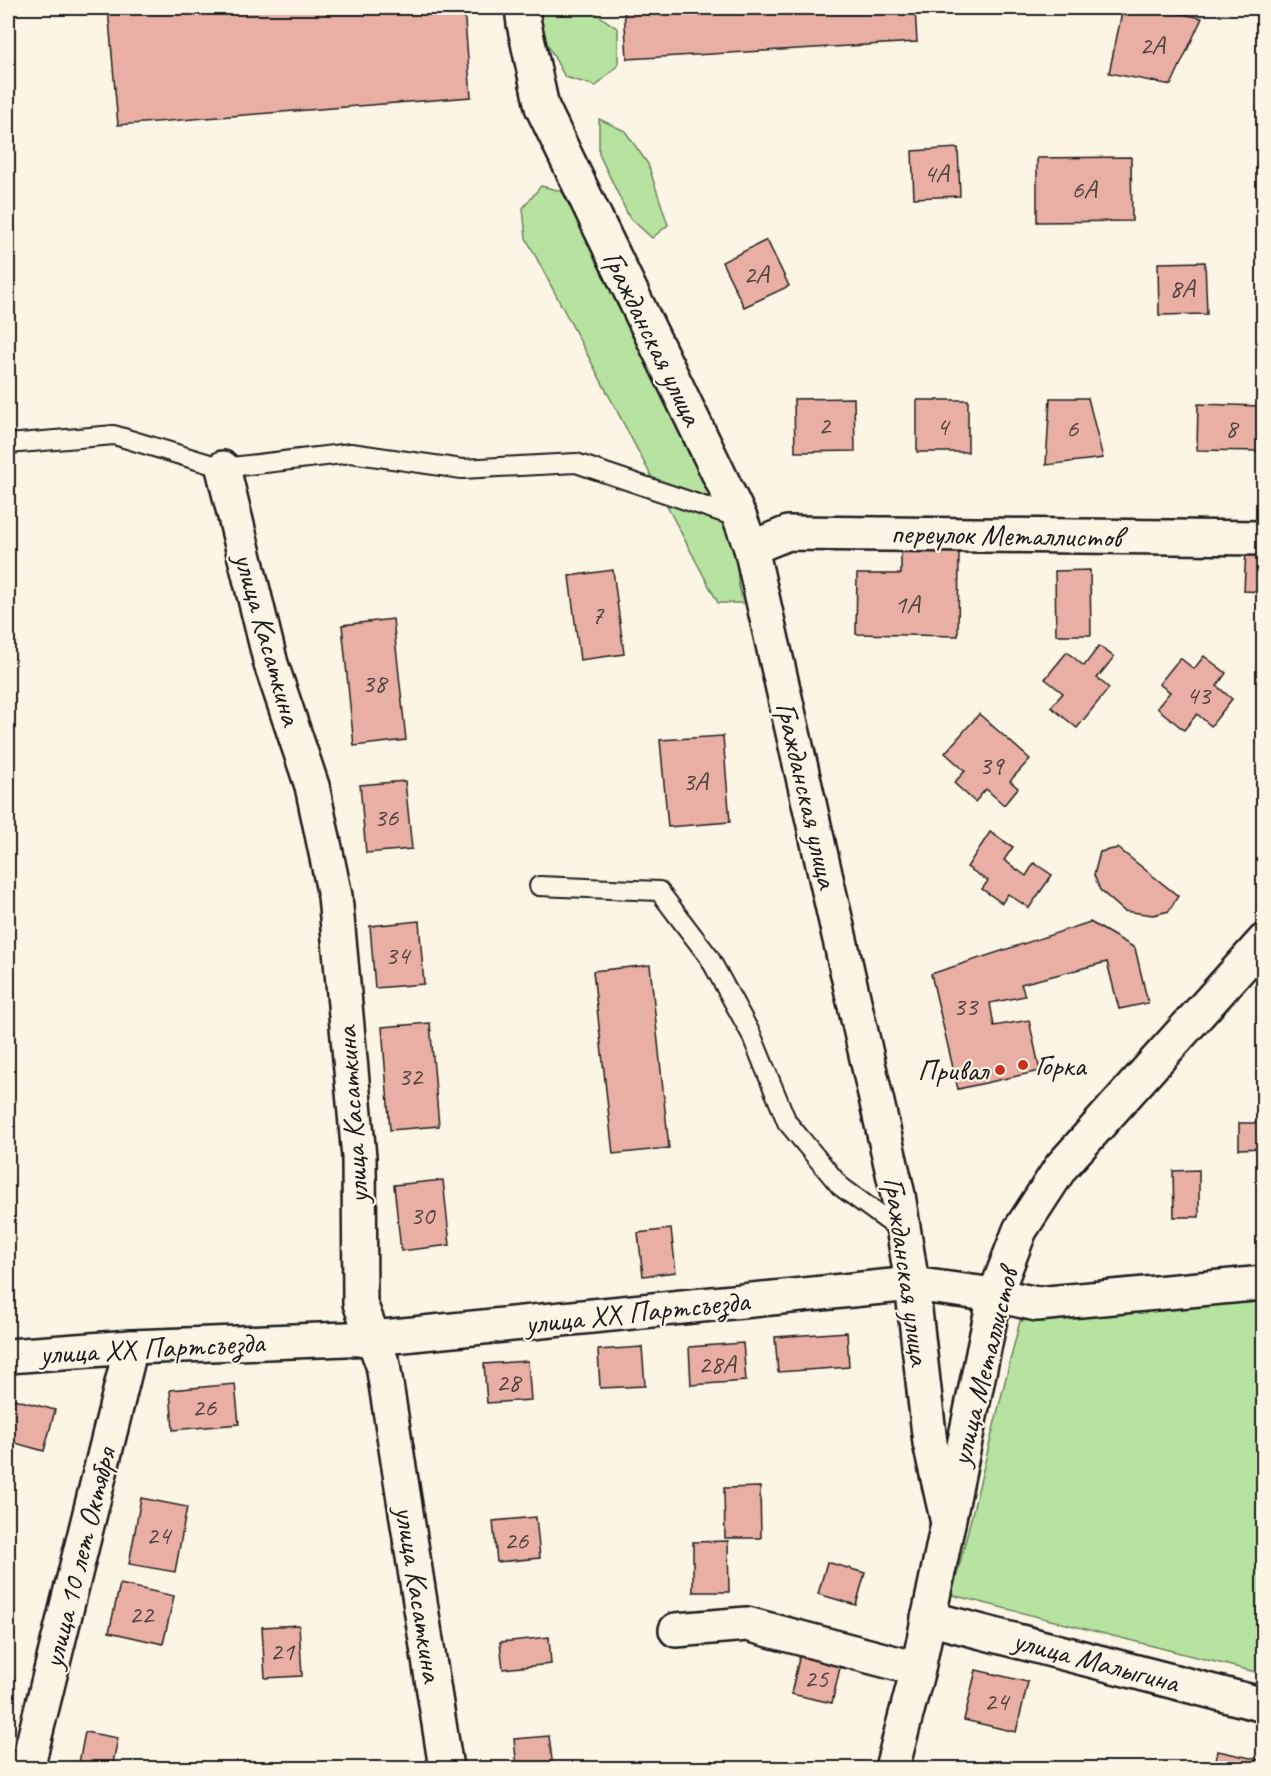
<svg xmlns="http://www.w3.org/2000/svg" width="1271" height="1776" font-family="Caveat,sans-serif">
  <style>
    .green { fill: #b7e3a0; stroke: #6a805e; stroke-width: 1.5 }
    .building { fill: #e9afa4; stroke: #1c1c1c; stroke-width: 1.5 }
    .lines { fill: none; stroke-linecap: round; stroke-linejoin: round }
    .service-casing { stroke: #1c1c1c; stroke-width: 22 }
    .minor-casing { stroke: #1c1c1c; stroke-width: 38 }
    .tertiary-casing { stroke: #1c1c1c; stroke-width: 38 }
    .service { stroke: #fcf5e5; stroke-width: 18 }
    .minor { stroke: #fcf5e5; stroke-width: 33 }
    .tertiary { stroke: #fcf5e5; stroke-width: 33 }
    .poi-dot { fill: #c8321e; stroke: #fcf5e5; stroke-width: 2 }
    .labels { text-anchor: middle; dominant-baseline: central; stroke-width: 4.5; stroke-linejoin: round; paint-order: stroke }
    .number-label { font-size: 27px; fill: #4f413e }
    .street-label { font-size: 30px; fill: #1c1c1c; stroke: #fcf5e5 }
    .poi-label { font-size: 30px; fill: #1c1c1c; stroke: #fcf5e5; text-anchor: start }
  </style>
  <rect width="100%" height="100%" fill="#fcf5e5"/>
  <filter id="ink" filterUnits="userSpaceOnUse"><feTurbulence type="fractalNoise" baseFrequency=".0167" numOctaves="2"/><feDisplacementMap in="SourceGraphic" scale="12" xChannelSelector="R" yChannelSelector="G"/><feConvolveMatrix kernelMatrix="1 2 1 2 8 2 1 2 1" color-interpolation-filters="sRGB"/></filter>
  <g filter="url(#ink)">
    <g class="green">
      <path d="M528,8H593L598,15L618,29V65L596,86L565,77Z"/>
      <path d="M599,119L625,131L648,164L668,225L652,238L629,217L599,154Z"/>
      <path d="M541,186L561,191L591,225L734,519L738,582L743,603H718L526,238L523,208Z"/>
      <path d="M1263,1300V1674L952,1595L1020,1321Z"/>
    </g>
    <g class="building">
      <path d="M108,8H464L471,97L118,125Z"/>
      <path d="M624,8H915L917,42L627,59Z"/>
      <path d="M1123,8H1153L1202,18L1171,85L1109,73Z"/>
      <path d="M958,148L960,196L914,198L912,151Z"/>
      <path d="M1131,157L1132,221L1037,222V158Z"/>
      <path d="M767,240L789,286L744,307L722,262Z"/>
      <path d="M1205,262L1207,314L1159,315L1158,263Z"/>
      <path d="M1261,374H1264V451L1197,450L1198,404L1261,406Z"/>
      <path d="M854,398L855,451L795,452L794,399Z"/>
      <path d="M1050,398H1088L1103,458L1046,465Z"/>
      <rect x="917" y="400" width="51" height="52"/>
      <path d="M901,549L959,550L958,636L856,634L857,574H901Z"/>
      <path d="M1246,549L1264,550V592L1244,591Z"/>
      <path d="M613,570L624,654L580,660L569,576Z"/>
      <path d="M1090,570L1091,635H1056L1055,571Z"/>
      <path d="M393,619L406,740L354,746L342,625Z"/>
      <path d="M1099,646L1114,657L1097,678L1109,688L1077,728L1051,707L1063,693L1045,679L1067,652L1084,666Z"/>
      <path d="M1204,656L1226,673L1217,686L1232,699L1211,726L1197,714L1184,730L1157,708L1170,692L1159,684L1180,658L1194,669Z"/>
      <path d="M979,714L1030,759L1010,781L1018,788L1004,805L986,789L975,802L954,783L965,771L945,753Z"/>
      <path d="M723,736L730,822L668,827L660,740Z"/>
      <path d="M405,781L412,849L366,853L360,785Z"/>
      <path d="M990,832L1013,847L1004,860L1026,876L1034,863L1052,875L1029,908L1008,894L1002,903L982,889L988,881L967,867Z"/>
      <path d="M1118,848L1178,896L1169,911L1153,915L1124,911L1100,890L1094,875L1100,852Z"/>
      <path d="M419,921L424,984L375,988L370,926Z"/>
      <path d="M1090,922L1135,948L1148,1003L1119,1009L1107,962L1021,984L1025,996L990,1003L994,1026L1029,1020L1040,1071L958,1089L931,974Z"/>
      <path d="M650,965L669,1148L613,1154L593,971Z"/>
      <path d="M430,1023L439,1126L390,1130L382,1027Z"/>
      <path d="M1239,1123H1264V1148L1239,1149Z"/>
      <path d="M1199,1170V1217H1174L1173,1171Z"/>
      <path d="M443,1180L450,1245L401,1251L394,1185Z"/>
      <path d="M671,1229L676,1272L643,1276L638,1233Z"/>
      <path d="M847,1332L849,1367L778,1372L775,1337Z"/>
      <path d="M743,1343L746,1381L691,1385L689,1347Z"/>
      <path d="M642,1347L645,1386L600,1388L598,1350Z"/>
      <path d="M528,1361L531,1400L487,1403L484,1364Z"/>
      <path d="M235,1384L239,1424L173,1430L170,1390Z"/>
      <path d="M10,1398L55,1410L44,1451L8,1441V1407Z"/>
      <path d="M760,1487L761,1538H725L724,1488Z"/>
      <path d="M141,1498L187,1507L175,1572L129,1564Z"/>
      <path d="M536,1517L540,1558L497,1562L493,1521Z"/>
      <path d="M728,1541L729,1592H693V1542Z"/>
      <path d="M8,1557L13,1558L8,1580Z"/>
      <path d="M827,1562L865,1573L856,1605L818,1594Z"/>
      <path d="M120,1584L174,1596L163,1644L109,1632Z"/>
      <path d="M299,1625L302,1676L265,1678L262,1627Z"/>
      <path d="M549,1637L551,1664L503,1669L500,1642Z"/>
      <path d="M800,1654L841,1663L832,1703L791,1694Z"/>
      <path d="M976,1670L1028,1682L1016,1732L964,1720Z"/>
      <path d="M85,1732L118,1738L112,1768H78Z"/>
      <path d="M549,1736L553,1768H517L514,1739Z"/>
      <path d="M1218,1751L1260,1760L1258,1768H1214Z"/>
    </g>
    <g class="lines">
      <defs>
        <g id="service">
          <path d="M8,444L114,435L223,468L351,453L462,469L576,463L739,518"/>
          <path d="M539,886L659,891L709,957L751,1034L787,1122L840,1186L903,1232"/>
        </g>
        <g id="minor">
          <path d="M522,8L524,24L542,107L740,518L751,548L898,1195L912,1284L930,1443L948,1523"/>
          <path d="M223,468L271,664L312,786L335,896L359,1157L360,1303L383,1365L446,1768"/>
          <path d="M751,548L788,533L1264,538"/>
          <path d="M8,1356L131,1347L373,1338L912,1284L995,1295L1037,1304L1264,1283"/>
          <path d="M928,1618L1264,1705"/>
          <path d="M676,1630L747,1624L918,1669"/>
          <path d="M27,1768L131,1347"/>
        </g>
        <path id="tertiary" d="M892,1768L918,1669L995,1295L1020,1230L1061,1167L1264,941"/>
      </defs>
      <use href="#service" class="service-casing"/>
      <use href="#minor" class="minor-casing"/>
      <use href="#tertiary" class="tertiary-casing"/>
      <use href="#service" class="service"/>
      <use href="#minor" class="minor"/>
      <use href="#tertiary" class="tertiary"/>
    </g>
  </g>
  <g class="poi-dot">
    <circle cx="1023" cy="1065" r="6"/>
    <circle cx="1000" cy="1070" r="6"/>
  </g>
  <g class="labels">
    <g class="number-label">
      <text x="1152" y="45">2А</text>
      <text x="936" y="173">4А</text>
      <text x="1084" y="189">6А</text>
      <text x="756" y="274">2А</text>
      <text x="1182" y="288">8А</text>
      <text x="824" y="425">2</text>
      <text x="942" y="426">4</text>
      <text x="1072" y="428">6</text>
      <text x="1231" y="428">8</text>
      <text x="907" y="604">1А</text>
      <text x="597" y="615">7</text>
      <text x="374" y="683">38</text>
      <text x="1198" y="695">43</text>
      <text x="991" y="765">39</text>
      <text x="695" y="781">3А</text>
      <text x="386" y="817">36</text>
      <text x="397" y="955">34</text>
      <text x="965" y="1006">33</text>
      <text x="410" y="1076">32</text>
      <text x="422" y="1215">30</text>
      <text x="717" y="1364">28А</text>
      <text x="508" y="1382">28</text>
      <text x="204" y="1407">26</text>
      <text x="158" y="1535">24</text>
      <text x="516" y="1540">26</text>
      <text x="141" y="1614">22</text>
      <text x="282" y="1651">21</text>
      <text x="816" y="1678">25</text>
      <text x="996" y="1701">24</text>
    </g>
    <g class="street-label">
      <text transform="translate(653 338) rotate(64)">Гражданская улица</text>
      <text transform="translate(1006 535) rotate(1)">переулок Металлистов</text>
      <text transform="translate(268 639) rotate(74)">улица Касаткина</text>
      <text transform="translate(807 795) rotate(77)">Гражданская улица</text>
      <text transform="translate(352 1115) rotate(-94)">улица Касаткина</text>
      <text transform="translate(907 1271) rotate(82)">Гражданская улица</text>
      <text transform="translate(637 1312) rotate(-6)">улица XX Партсъезда</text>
      <text transform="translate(152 1348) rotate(-3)">улица XX Партсъезда</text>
      <text transform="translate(984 1367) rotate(-76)">улица Металлистов</text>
      <text transform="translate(79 1558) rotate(-76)">улица 10 лет Октября</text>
      <text transform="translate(419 1594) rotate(81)">улица Касаткина</text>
      <text transform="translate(1096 1661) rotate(15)">улица Малыгина</text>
    </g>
    <g class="poi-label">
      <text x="1035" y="1065">Горка</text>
      <text x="988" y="1070" text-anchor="end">Привал</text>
    </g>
  </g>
  <rect width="1271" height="1776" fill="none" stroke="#fcf5e5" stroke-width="30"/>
  <rect x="15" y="15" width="1241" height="1746" fill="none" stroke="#1c1c1c" stroke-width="2" filter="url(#ink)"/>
</svg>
